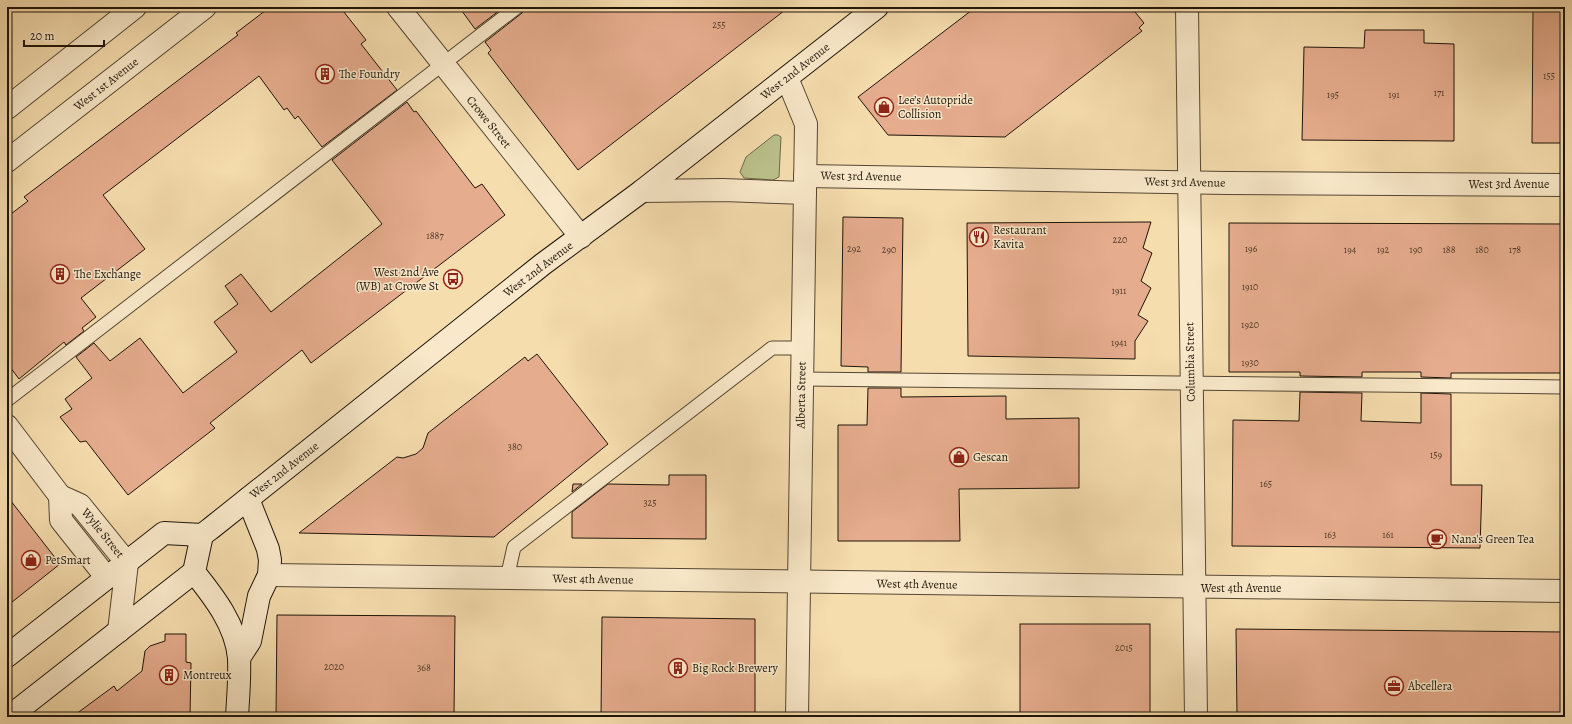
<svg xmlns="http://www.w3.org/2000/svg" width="1572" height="724" font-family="Alegreya,serif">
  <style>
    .green { fill: #bbc18b; stroke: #6c6a4a }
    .building { fill: #e5ac8d; stroke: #1e1409 }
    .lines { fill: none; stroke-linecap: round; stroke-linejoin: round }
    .lane-casing { stroke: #544632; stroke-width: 15 }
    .street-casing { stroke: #544632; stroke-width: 24 }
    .secondary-casing { stroke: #1e1409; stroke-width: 24 }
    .lane { stroke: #f9e9ca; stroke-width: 13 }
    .street { stroke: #f9e9ca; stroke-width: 22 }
    .secondary { stroke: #f9e9ca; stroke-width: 22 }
    .labels { text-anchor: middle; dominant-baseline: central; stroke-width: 3; stroke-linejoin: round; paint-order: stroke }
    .number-label { font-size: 10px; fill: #503a2a }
    .street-label { font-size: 12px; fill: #1e1409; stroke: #f9e9ca }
    .poi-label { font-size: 12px; fill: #1e1409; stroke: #f9e9ca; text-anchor: start }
  </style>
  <rect width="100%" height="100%" fill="#f6ddae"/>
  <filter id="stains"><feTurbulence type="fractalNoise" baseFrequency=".005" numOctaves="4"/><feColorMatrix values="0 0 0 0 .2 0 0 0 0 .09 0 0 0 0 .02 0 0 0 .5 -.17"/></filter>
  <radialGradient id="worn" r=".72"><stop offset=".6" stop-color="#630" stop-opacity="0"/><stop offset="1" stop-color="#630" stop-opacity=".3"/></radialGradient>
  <path class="green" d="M774,135H778L781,137L779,177L773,180L744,178L740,172L746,157Z"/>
  <g class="building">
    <path d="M270,7H340L366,40L361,44L397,90L322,147L298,116L295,119L287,108L284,110L259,76L103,195L145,249L81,298L96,317L82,328L84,331L66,345L64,342L19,379L7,363V217L28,201L24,197L238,35L236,33Z"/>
    <path d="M459,7H504L475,29Z"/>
    <path d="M525,7H789L578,170L488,53L491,50L485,42L522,13Z"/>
    <path d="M976,7H1131L1144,23L1139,28L1142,31L1005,137L888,135L858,97Z"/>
    <path d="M1533,7H1565V143H1532Z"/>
    <path d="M1365,30H1424V43L1454,44V141L1302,140L1304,47L1364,48Z"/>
    <path d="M407,102L414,112L416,111L475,188L482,184L505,215L311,363L302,350L210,423L215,428L128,495L86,441L80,442L60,417L72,409L65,399L92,378L76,357L94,343L110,361L140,338L183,393L237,352L214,322L238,304L225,286L241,274L271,312L382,224L332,160Z"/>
    <path d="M843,217L903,218L901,372H868V367L841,366Z"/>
    <path d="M1151,222L1143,248L1152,253L1141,281L1151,288L1138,315L1148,321L1135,341V359L968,356L967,223Z"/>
    <path d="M1229,223L1565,224V373H1451V378L1421,377V372H1362V377L1300,376V372H1229Z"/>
    <path d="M537,354L608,444L494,537L299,533L397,457L403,458L416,454L423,448L428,433L525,357L528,361Z"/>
    <path d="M868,388H901V397L1006,396V419L1079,418V488L959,489L960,541H838V425H867Z"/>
    <path d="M1300,392L1362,393L1361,421L1421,423V393L1451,394V485H1482L1480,548L1232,546L1233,420L1299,421Z"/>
    <path d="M669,475H706V539L572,538V512L608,484L669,485Z"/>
    <path d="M573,484H582L572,492Z"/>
    <path d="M7,496L60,564L7,606Z"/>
    <path d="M277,615L455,616L454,717H276Z"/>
    <path d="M602,617L755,619V717H601Z"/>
    <rect x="1020" y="624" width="130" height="93"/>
    <path d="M1236,629L1565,632V717H1237Z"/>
    <path d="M165,634H186V662L191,663L190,717H72L114,686L117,691L142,671L145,651L150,646L165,641Z"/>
  </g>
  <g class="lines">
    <defs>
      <g id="lane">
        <path d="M801,379L1565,387"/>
        <path d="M7,400L517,7"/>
        <path d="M507,578L514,547L772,348H802"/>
      </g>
      <g id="street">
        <path d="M398,7L581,237"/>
        <path d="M1187,7L1196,717"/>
        <path d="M787,78L806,124L797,717"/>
        <path d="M7,108L135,7"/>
        <path d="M7,161L205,7"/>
        <path d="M805,176L1227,183L1565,185"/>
        <path d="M642,191L723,190L805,193"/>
        <path d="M7,426L60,496L80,505L127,563L119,631"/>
        <path d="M60,496L61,520L107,578"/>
        <path d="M269,575L1565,591"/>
      </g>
      <g id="secondary">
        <path d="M194,572C214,597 236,625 239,658C240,678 238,698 237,717"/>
        <path d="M7,656L164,533L202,535"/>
        <path d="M239,658L250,641L259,596L269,575L270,560L268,549L248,499"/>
        <path d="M9,717L194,572L202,535L210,529L543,264L642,191L877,7"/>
      </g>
    </defs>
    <use href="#lane" class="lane-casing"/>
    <use href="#street" class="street-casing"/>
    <use href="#secondary" class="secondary-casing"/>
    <use href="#lane" class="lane"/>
    <use href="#street" class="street"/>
    <use href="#secondary" class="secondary"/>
  </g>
  <defs>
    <symbol id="building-ring" viewBox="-11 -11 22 22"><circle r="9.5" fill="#f9e9ca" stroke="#8f2418" stroke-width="1.5"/><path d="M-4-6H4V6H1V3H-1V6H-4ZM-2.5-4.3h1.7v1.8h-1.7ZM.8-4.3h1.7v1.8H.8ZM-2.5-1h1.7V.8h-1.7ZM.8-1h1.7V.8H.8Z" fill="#8f2418"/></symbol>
    <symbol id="shop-ring" viewBox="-11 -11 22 22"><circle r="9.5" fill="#f9e9ca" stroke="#8f2418" stroke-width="1.5"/><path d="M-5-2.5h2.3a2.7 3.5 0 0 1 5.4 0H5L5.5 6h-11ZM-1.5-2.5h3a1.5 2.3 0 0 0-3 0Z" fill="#8f2418"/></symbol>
    <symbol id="restaurant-ring" viewBox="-11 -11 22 22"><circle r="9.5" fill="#f9e9ca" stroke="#8f2418" stroke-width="1.5"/><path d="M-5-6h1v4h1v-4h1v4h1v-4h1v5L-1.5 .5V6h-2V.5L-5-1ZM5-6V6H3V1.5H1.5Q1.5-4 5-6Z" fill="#8f2418"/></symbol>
    <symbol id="bus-ring" viewBox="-11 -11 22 22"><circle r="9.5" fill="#f9e9ca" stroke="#8f2418" stroke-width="1.5"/><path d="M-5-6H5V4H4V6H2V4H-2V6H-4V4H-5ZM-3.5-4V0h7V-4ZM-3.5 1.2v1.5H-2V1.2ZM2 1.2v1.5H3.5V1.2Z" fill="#8f2418"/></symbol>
    <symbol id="cafe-ring" viewBox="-11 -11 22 22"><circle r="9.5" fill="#f9e9ca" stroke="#8f2418" stroke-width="1.5"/><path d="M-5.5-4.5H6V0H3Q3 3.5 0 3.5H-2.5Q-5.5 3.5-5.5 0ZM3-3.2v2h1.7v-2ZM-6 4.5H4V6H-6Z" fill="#8f2418"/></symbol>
    <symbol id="office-ring" viewBox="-11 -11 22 22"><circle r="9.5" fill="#f9e9ca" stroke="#8f2418" stroke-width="1.5"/><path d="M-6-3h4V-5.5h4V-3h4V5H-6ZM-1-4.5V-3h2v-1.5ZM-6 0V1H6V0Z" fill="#8f2418"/></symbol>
  </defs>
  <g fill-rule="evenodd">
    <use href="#building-ring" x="314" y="63" width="22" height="22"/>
    <use href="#shop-ring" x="873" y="96" width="22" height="22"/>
    <use href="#restaurant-ring" x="968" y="226" width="22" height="22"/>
    <use href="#building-ring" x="49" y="263" width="22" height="22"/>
    <use href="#bus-ring" x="442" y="268" width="22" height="22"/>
    <use href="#shop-ring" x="948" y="446" width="22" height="22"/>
    <use href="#cafe-ring" x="1426" y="528" width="22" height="22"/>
    <use href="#shop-ring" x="20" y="549" width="22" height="22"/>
    <use href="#building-ring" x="667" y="657" width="22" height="22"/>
    <use href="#building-ring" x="158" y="664" width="22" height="22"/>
    <use href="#office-ring" x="1383" y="675" width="22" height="22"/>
  </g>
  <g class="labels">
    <g class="number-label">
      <text x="719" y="24">255</text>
      <text x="1549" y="75">155</text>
      <text x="1439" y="92">171</text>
      <text x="1333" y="94">195</text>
      <text x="1394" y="94">191</text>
      <text x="435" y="235">1887</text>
      <text x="1120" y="239">220</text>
      <text x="854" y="248">292</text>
      <text x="1251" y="248">196</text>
      <text x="889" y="249">290</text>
      <text x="1350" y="249">194</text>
      <text x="1383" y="249">192</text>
      <text x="1416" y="249">190</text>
      <text x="1449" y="249">188</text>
      <text x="1482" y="249">180</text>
      <text x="1515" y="249">178</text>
      <text x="1250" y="286">1910</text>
      <text x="1119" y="290">1911</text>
      <text x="1250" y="324">1920</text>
      <text x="1119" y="342">1941</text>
      <text x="1250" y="362">1930</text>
      <text x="515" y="446">380</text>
      <text x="1436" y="454">159</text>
      <text x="1266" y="483">165</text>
      <text x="650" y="502">325</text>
      <text x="1330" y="534">163</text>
      <text x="1388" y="534">161</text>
      <text x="1124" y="647">2015</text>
      <text x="334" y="666">2020</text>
      <text x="424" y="667">368</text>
    </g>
    <g class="street-label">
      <text transform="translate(795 71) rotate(-38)">West 2nd Avenue</text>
      <text transform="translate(106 84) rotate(-38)">West 1st Avenue</text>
      <text transform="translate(489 122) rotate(51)">Crowe Street</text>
      <text transform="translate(861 176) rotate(1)">West 3rd Avenue</text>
      <text transform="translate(1185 182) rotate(1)">West 3rd Avenue</text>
      <text x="1509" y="184">West 3rd Avenue</text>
      <text transform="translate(538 269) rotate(-37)">West 2nd Avenue</text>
      <text transform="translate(1190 362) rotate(-91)">Columbia Street</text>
      <text transform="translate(801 395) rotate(-89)">Alberta Street</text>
      <text transform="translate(284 470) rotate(-38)">West 2nd Avenue</text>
      <text transform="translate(103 533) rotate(51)">Wylie Street</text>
      <text transform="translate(593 579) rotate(1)">West 4th Avenue</text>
      <text transform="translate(917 584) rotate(1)">West 4th Avenue</text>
      <text x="1241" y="588">West 4th Avenue</text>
    </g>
    <g class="poi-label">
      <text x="339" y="74">The Foundry</text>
      <text x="898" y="100">Lee’s Autopride<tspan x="898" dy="14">Collision</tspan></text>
      <text x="993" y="230">Restaurant<tspan x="993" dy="14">Kavita</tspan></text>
      <text x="439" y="272" text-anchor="end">West 2nd Ave<tspan x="439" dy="14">(WB) at Crowe St</tspan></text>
      <text x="74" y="274">The Exchange</text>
      <text x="973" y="457">Gescan</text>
      <text x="1451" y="539">Nana's Green Tea</text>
      <text x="45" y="560">PetSmart</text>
      <text x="692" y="668">Big Rock Brewery</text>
      <text x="183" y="675">Montreux</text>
      <text x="1408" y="686">Abcellera</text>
    </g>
  </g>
  <rect width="1572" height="724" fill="none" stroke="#f6ddae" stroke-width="24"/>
  <rect x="8" y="8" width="1556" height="708" fill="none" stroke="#1e1409" stroke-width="2"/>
  <rect x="12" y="12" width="1548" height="700" fill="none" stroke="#1e1409"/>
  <path d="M24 40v6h80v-6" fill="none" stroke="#1e1409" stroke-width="2"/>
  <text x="30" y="40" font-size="12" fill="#1e1409" stroke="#f9e9ca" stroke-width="3" paint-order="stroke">20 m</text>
  <rect width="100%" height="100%" filter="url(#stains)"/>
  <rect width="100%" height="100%" fill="url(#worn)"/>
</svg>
